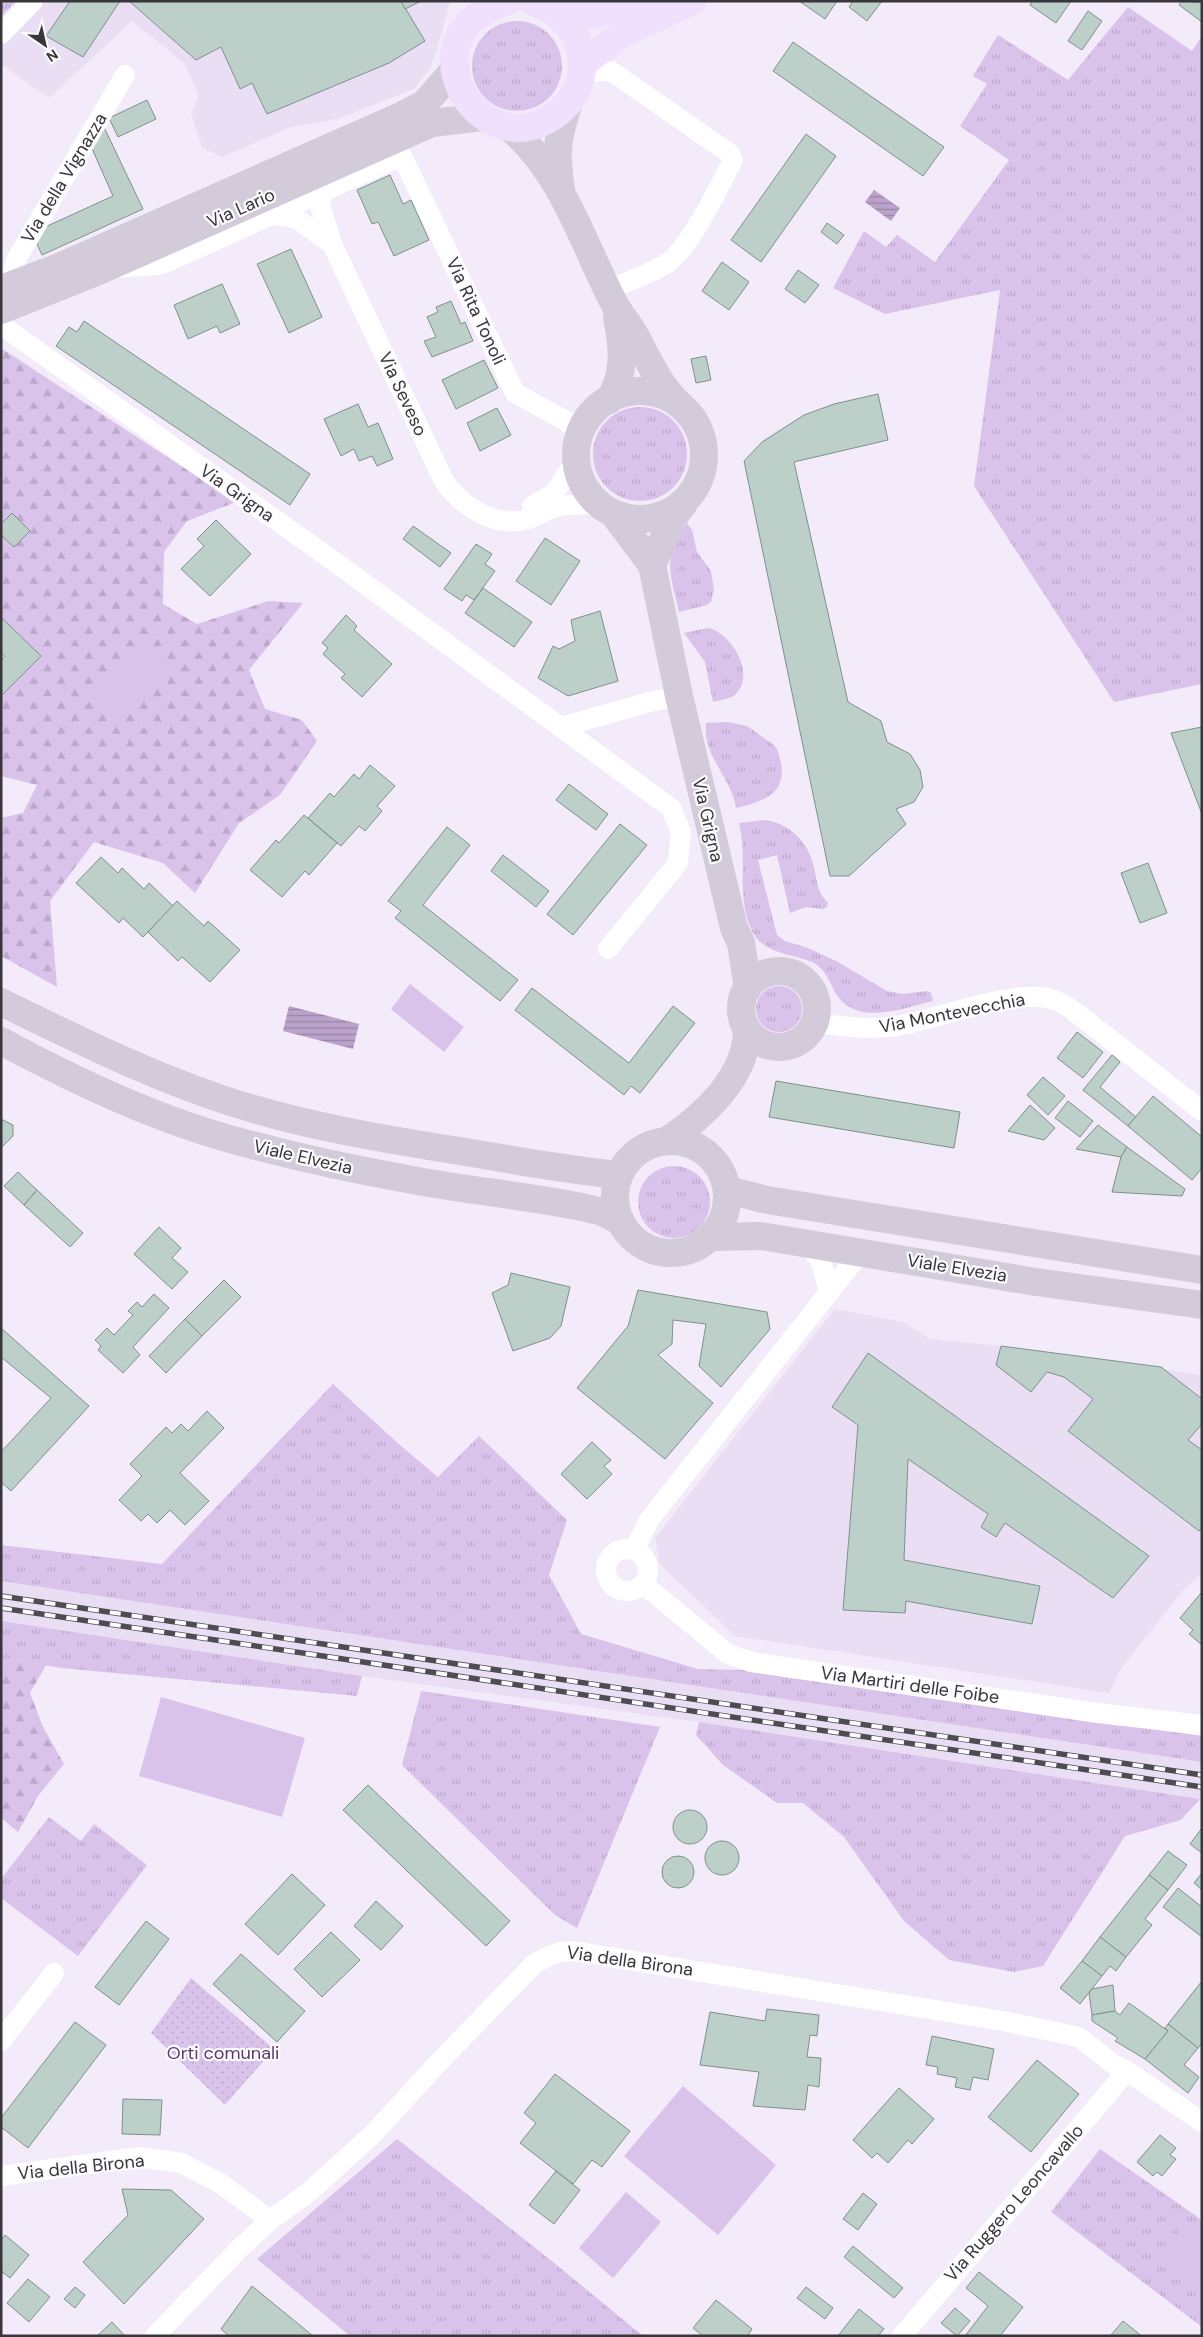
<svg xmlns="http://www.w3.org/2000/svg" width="1203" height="2337" font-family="'DM Sans',sans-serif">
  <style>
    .built { fill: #eadef4 }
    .grass { fill: url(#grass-tufts) }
    .forest { fill: url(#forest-firs) }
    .garden { fill: url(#garden-dots) }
    .pitch { fill: #dac3eb }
    .water { fill: url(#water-rules) }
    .building { fill: #bccfc9; stroke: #7f918b }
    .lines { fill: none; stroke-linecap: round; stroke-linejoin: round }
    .street { stroke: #fff; stroke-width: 20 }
    .secondary { stroke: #d3cbd9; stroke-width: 28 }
    .primary { stroke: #f0dffd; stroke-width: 28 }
    .rail-casing { stroke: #4f4b52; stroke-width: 5.5 }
    .rail { stroke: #fcfbfe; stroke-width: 4; stroke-dasharray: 11; stroke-linecap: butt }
    .labels { text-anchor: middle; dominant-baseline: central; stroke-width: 4.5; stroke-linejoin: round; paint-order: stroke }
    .street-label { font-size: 18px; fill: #38353b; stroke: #fcfbfe }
    .park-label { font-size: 18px; fill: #59396f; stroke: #fcfbfe }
  </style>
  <defs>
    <pattern id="grass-tufts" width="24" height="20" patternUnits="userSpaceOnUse" patternTransform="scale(1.25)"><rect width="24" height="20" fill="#dac3eb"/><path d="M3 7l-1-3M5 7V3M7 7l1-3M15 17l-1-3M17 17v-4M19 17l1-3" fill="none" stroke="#bca8ca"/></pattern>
    <pattern id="forest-firs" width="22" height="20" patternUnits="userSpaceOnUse" patternTransform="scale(1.25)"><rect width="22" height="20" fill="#dac3eb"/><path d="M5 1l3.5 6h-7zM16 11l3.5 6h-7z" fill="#bca8ca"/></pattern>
    <pattern id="garden-dots" width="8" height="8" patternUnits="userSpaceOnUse" patternTransform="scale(1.25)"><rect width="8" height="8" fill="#dac3eb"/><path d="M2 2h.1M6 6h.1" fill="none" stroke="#bca8ca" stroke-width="1.8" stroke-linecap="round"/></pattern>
    <pattern id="water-rules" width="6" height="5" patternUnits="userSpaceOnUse" patternTransform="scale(1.25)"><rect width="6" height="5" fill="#baa2cb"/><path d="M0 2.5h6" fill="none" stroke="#9885a6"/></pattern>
  </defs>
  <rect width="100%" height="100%" fill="#f3eafa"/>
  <g class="built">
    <path d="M43,1H451L431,67L414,89L337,119L291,127L222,157L202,147L191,114L199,96L184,63L132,21L49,98L1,64V44Z"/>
    <path d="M835,1309L903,1322L930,1339L1001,1346L1202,1375V1573L1183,1590L1120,1670L1109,1693L735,1636L660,1564L655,1538Z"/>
    <path d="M1,1581L1202,1762V1799L699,1722L362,1676L1,1621Z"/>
  </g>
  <g class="grass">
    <path d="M1,1H16L1,17Z"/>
    <path d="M1128,7L1192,51L1202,36V684L1114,702L974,486L1000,290L885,314L833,288L864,231L886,247L897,235L935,262L1009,160L960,126L987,84L973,76L998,35L1068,80Z"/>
    <circle cx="517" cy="66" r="45"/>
    <circle cx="640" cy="454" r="47"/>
    <path d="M687,523L692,530L697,552L711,571L714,590L711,602L707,605L679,612C671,576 661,555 687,523Z"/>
    <path d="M707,628C729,630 758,674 735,695C730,699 719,700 713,702L705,662L684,633Z"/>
    <path d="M728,722L747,726L774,745C779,750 779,757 781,763C787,795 761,802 736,808C732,778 702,756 706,723Z"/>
    <path d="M764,820C790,823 808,842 814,867C817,881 817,892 828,903L827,907L823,909L806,907L790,913L777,855L758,860L777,935L785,941L808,948L838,962L887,991L902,994L927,991L931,993L933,1001C902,1008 856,1028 835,992C829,981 825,968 812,962C790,953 762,954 751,929C736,894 748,859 739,823Z"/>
    <circle cx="779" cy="1009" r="23"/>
    <circle cx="674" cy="1202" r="36"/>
    <path d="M333,1384L402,1447L438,1477L479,1436L567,1520L549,1575L581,1634L698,1669L745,1670L1202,1736V1762L1,1581V1545L162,1564Z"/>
    <path d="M1,1621L362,1676L357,1696L62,1668L1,1658Z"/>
    <path d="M421,1691L660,1727L577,1928L555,1915L402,1765Z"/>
    <path d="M699,1722L1200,1799L1181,1820L1125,1836L1043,1966L1014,1972L949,1960L904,1921L844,1837L803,1803H777L723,1765L696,1735Z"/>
    <path d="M49,1817L81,1841L94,1824L147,1865L78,1956L1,1898V1879Z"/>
    <path d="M397,2139L553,2262L643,2336H350L257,2259Z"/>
    <path d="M1100,2149L1202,2220V2327L1051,2212Z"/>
  </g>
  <g class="forest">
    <path d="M1,348L236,502L187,521L164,552L163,604L197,624L268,601L303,603L249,670L265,709L302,720L317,741L280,795L239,823L195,893L163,863L94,842L50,901L57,987L1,956V818L23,813L37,785L1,776V696L40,656L1,617V535L14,547L30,531L12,513L1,524Z"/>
    <path d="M1,1658L46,1665L30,1693L43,1727L64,1764L38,1796L18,1832L1,1818Z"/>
  </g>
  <path class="garden" d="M191,1978L274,2049L225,2105L151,2033Z"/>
  <g class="pitch">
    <path d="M148,646L170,671L111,720L90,694Z"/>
    <path d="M410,984L464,1027L444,1052L391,1009Z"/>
    <path d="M161,1697L305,1738L282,1817L139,1776Z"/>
    <path d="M683,2086L776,2165L718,2235L624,2156Z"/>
    <path d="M626,2192L661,2222L613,2278L579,2248Z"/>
    <path d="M1185,2224L1202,2236V2287L1161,2256Z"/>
  </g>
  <g class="water">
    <path d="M874,190L900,208L891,221L865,202Z"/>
    <path d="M289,1006L359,1024L353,1049L283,1031Z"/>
  </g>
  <g class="building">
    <path d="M70,1H120L83,57L46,36Z"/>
    <path d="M129,1H401L425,41L389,63L267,114L252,83L240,89L221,47L196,60Z"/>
    <path d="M401,1H421L405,9Z"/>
    <path d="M799,1H837L825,19Z"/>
    <path d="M853,1H882L867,21L849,7Z"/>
    <path d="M1032,1H1071L1056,23L1030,5Z"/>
    <path d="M1182,1L1202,3V22L1179,5Z"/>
    <path d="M1088,11L1102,21L1082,50L1068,41Z"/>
    <path d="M793,42L944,147L923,176L773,71Z"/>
    <path d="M147,100L156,119L118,137L109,118Z"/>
    <path d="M102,123L143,209L42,255L32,233L113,196L89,142Z"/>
    <path d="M806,134L836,156L761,262L731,240Z"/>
    <path d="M390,175L403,204L411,200L429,240L394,256L378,222L372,224L357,190Z"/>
    <path d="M827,223L844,235L837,244L821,232Z"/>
    <path d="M291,249L322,317L289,333L257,264Z"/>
    <path d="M722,262L749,282L729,310L702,291Z"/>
    <path d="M798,270L819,285L805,303L785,289Z"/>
    <path d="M222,284L240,324L220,333L217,326L188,339L174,305Z"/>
    <path d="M451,301L461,324L465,322L473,341L432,357L424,341L436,337L427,317L438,312L436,307Z"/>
    <path d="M84,321L310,474L290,505L56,346L69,327L77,332Z"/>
    <path d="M706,356L711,380L696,383L691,359Z"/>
    <path d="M484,360L498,388L456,409L442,380Z"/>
    <path d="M878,394L888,440L794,462L848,702L881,721L887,742L910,754L920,770L923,787L914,802L896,809L906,824L849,876H830L744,461L762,442L804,415L834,404Z"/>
    <path d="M358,404L368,427L378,423L393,459L377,466L372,456L359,461L354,449L341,456L324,419Z"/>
    <path d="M497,408L511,435L480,451L467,423Z"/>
    <path d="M12,513L30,531L14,547L1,535V524Z"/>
    <path d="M216,520L251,554L210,596L181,569L204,546L197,539Z"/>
    <path d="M413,526L451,553L440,567L403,539Z"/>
    <path d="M545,538L580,561L551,605L516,581Z"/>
    <path d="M476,544L492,554L485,564L495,571L474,600L466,595L462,601L444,589Z"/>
    <path d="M483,588L532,622L514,647L465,613Z"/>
    <path d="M600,611L618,681L568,696L538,678L553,646L559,649L575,641L571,620Z"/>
    <path d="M346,615L357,626L354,630L392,664L362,697L341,678L345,674L323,654L328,648L322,643Z"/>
    <path d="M1,617L41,656L1,696V660L5,656L1,653Z"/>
    <path d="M1202,727V814L1171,733Z"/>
    <path d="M370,765L395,786L377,806L382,811L365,831L359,826L341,846L308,818L330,793L334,797L354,774L359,779Z"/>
    <path d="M569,784L608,814L596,830L556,800Z"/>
    <path d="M304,815L337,843L309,875L305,871L282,897L250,870L276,840L279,843Z"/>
    <path d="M620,824L647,845L573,935L547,914Z"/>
    <path d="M447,827L470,845L423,905L518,980L500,1001L395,918L401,911L388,901Z"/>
    <path d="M503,855L549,891L536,907L491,871Z"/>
    <path d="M101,857L118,873L122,868L144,889L149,883L173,906L143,937L123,918L119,923L76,883Z"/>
    <path d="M1148,863L1167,913L1140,923L1121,873Z"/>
    <path d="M177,901L204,926L208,921L240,950L210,982L182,957L178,961L148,932Z"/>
    <path d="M532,988L629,1063L673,1006L695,1023L640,1093L631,1086L624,1095L515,1010Z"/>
    <path d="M1077,1032L1103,1052L1083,1078L1057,1058Z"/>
    <path d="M1112,1055L1120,1062L1100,1087L1136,1117L1128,1126L1083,1090Z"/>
    <path d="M1043,1077L1065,1096L1048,1115L1027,1095Z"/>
    <path d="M776,1081L960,1112L954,1148L769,1117Z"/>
    <path d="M1153,1096L1202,1137V1168L1192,1180L1128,1126Z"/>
    <path d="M1068,1101L1093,1121L1080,1137L1055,1118Z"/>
    <path d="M1030,1105L1055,1128L1044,1140L1008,1131Z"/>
    <path d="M1,1119L13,1125V1136L1,1148Z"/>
    <path d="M1098,1125L1127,1147L1121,1157L1076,1149Z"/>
    <path d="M1127,1147L1185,1189L1182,1196L1112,1192L1121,1157Z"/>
    <path d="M18,1172L37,1190L24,1205L4,1186Z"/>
    <path d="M37,1190L83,1233L70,1247L24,1205Z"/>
    <path d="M159,1227L181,1248L172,1258L188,1272L172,1289L134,1254Z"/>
    <path d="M511,1273L570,1287L561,1326L550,1338L513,1351L492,1293L508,1285Z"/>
    <path d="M224,1280L241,1297L202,1336L185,1319Z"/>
    <path d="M638,1290L767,1312L770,1329L721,1387L699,1366L706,1324L673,1320L672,1344L658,1355L713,1403L665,1459L577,1388L628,1326Z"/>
    <path d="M154,1294L169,1308L133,1347L140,1355L123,1373L98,1350L101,1346L95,1340L107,1328L114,1335L133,1315L128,1311L137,1302L142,1307Z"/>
    <path d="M185,1319L202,1336L166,1373L149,1356Z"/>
    <path d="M1,1328L89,1406L11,1491L1,1482V1452L51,1398L1,1357Z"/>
    <path d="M1001,1346L1161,1367L1202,1399V1424L1188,1440L1202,1450V1528L1199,1531L1068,1431L1093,1399L1064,1377L1047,1372L1031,1392L996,1365Z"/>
    <path d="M868,1353L1149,1556L1113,1598L1005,1523L996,1537L981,1527L988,1514L908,1459L904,1560L1040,1586L1032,1624L906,1601L905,1613L843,1610L858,1425L832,1407Z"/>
    <path d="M207,1411L224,1428L180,1473L209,1501L185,1525L170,1510L157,1523L148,1514L141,1521L119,1500L142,1476L130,1464L166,1427L172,1433L181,1424L188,1431Z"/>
    <path d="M592,1442L611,1460L604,1466L612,1474L587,1499L561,1474Z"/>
    <path d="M1201,1593L1202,1594V1645L1189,1634L1193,1630L1180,1618Z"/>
    <path d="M368,1785L510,1921L486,1946L343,1810Z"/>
    <circle cx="690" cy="1827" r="17"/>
    <path d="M1202,1828V1853L1190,1844Z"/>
    <circle cx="722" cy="1858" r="17"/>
    <path d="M1168,1851L1187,1865L1168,1890L1149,1875Z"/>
    <circle cx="678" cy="1872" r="16"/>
    <path d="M1202,1873V1890L1194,1883Z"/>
    <path d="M292,1874L325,1905L278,1955L245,1924Z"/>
    <path d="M1149,1875L1168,1890L1145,1919L1152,1925L1126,1957L1100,1937Z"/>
    <path d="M1178,1888L1202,1907V1937L1163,1907Z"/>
    <path d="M376,1901L403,1926L381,1950L354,1926Z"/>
    <path d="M146,1921L169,1939L119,2005L95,1987Z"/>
    <path d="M331,1932L360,1960L322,1997L294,1969Z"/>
    <path d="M1100,1937L1126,1957L1116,1971L1110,1966L1102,1976L1082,1961Z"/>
    <path d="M241,1954L305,2011L277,2042L213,1984Z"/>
    <path d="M1082,1961L1102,1976L1080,2004L1060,1988Z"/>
    <path d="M1202,1981V2043L1198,2048L1168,2024Z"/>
    <path d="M1113,1985L1115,2011L1092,2015L1089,1993L1092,1989Z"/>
    <path d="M1129,2003L1168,2031L1145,2059L1115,2041L1118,2038L1092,2021V2015L1115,2011L1120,2015Z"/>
    <path d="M767,2009L819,2015L817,2036L810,2035L807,2057L821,2058L819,2087L808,2085L805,2110L753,2106L759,2072L700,2065L710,2012L765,2021Z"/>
    <path d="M75,2022L106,2045L28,2148L1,2127V2118Z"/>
    <path d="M1168,2024L1198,2048L1184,2065L1199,2077L1188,2093L1145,2059L1168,2031L1165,2028Z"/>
    <path d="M932,2036L994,2049L988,2080L973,2077L970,2090L955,2087L957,2078L937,2074L938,2067L926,2065Z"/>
    <path d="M1037,2060L1079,2094L1031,2152L988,2117Z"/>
    <path d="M555,2074L630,2131L602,2167L592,2160L573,2184L520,2143L536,2123L524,2113Z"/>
    <path d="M899,2088L934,2119L912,2144L908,2140L888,2163L877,2153L872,2158L853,2140Z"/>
    <path d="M123,2099L162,2100L160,2135L122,2134Z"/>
    <path d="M1160,2135L1176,2148L1170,2155L1176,2159L1162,2176L1157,2172L1153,2176L1137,2162Z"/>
    <path d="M556,2171L580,2190L554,2224L529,2205Z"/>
    <path d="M122,2189L171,2190L204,2219L124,2304L83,2262L128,2215Z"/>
    <path d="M863,2193L877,2204L858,2230L843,2219Z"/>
    <path d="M5,2235L29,2255L10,2278L1,2271V2240Z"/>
    <path d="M853,2246L903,2288L894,2298L844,2257Z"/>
    <path d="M979,2272L1023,2307L1000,2336H965L988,2306L966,2288Z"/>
    <path d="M28,2279L50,2297L29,2322L7,2303Z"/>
    <path d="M252,2286L313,2336H229L221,2329Z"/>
    <path d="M75,2287L85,2295L75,2308L64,2299Z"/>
    <path d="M806,2287L833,2308L825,2319L797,2298Z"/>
    <path d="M716,2300L752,2329L748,2335L750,2336H703L693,2328Z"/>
    <path d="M955,2308L970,2321L957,2336L941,2323Z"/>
    <path d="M859,2309L884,2329L878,2336H838Z"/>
    <path d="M1123,2321L1138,2333L1141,2336H1110Z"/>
    <path d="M112,2322L125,2336H97Z"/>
  </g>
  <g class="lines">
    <g class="street">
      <path d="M1,34L33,1"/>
      <path d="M582,72L611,71L729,153L733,160C720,185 690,248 667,263C649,275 628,281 608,290"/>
      <path d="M321,191L320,205L332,244L444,481C462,507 496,529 529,519C541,515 549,507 561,506C574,504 587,505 600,504"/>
      <path d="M272,214L297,219L332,244"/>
      <path d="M116,268L159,265L172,260L402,156L515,393L566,421L578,433L579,438"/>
      <path d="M17,284L13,270L17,258L125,75"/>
      <path d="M1,325L335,562L671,808L681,832L678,863L608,949"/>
      <path d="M532,506L554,493L577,459"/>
      <path d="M561,727L650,702L679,696"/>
      <path d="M815,1023C846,1027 876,1031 907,1024C943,1017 1020,987 1054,1000C1061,1002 1068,1007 1074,1011L1202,1111"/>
      <path d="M809,1244L822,1264L829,1293"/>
      <circle cx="627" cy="1570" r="21"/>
      <path d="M634,1550L649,1520L861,1252"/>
      <path d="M643,1584L728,1654L751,1662L1098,1713L1202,1725"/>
      <path d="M1,2041L54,1973"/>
      <path d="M1,2176L139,2157L181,2163L220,2183L270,2220"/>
      <path d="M155,2336L239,2249L270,2220L308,2193L373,2134L439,2062L534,1964C548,1956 557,1951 573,1951L1003,2021L1079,2037L1113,2064L1127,2071L1202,2122"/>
      <path d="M902,2336L1127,2071"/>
    </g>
    <g class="secondary">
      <path d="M510,128C563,173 583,244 614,303C619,313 627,322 633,332C647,356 657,382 677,402"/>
      <path d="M561,190C555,151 557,139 569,102"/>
      <path d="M1,289L59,267L403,115L424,104L455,69"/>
      <path d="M1,310L101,270L432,123L483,117"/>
      <circle cx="640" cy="455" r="64"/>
      <path d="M609,400C626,374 623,347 617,318"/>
      <path d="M613,513L652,565L679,696L734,928L741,943L748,988"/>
      <path d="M652,565L672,519L684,503"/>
      <circle cx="779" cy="1009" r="38"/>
      <path d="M1,1002C78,1040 155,1078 237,1104C311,1127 389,1140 466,1152C517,1161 568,1170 619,1175"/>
      <path d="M1,1041C79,1083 162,1122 248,1144C304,1159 361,1171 418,1181C472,1191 527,1196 582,1207L602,1212L620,1221"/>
      <path d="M668,1140C704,1116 747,1076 747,1030"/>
      <circle cx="671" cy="1197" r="56"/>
      <path d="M728,1190L767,1200L1202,1270"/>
      <path d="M712,1237L761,1236L1036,1282L1202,1305"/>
    </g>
    <g class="primary">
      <path d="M507,1C493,6 482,11 471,21C431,60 468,129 520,128C528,128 537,125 545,121C602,92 590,18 531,1"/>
      <path d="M561,16L592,15L643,1"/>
      <path d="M582,64L625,32L693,1"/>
    </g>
    <defs>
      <g id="rail">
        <path d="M1,1596L1202,1775"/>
        <path d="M1,1608L1202,1787"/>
      </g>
    </defs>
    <use href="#rail" class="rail-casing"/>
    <use href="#rail" class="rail"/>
  </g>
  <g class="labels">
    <g class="street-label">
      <text transform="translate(64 178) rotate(-59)">Via della Vignazza</text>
      <text transform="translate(241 208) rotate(-24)">Via Lario</text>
      <text transform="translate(476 311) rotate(65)">Via Rita Tonoli</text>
      <text transform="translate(403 394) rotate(65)">Via Seveso</text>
      <text transform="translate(237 493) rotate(35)">Via Grigna</text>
      <text transform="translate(708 820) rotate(77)">Via Grigna</text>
      <text transform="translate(952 1013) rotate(-11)">Via Montevecchia</text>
      <text transform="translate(303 1157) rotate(13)">Viale Elvezia</text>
      <text transform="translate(957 1268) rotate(9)">Viale Elvezia</text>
      <text transform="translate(910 1685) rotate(8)">Via Martiri delle Foibe</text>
      <text transform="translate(630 1961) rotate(8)">Via della Birona</text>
      <text transform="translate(81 2167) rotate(-6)">Via della Birona</text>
      <text transform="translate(1014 2203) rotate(-49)">Via Ruggero Leoncavallo</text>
    </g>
    <g class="park-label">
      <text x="223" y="2053">Orti comunali</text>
    </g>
  </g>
  <rect width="1203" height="2337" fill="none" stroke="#38353b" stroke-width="5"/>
  <g transform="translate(45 45) rotate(146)" stroke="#fcfbfe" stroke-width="4" paint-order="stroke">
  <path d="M0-4L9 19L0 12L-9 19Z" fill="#38353b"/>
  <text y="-8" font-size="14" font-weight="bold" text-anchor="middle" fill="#38353b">N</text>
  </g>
</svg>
